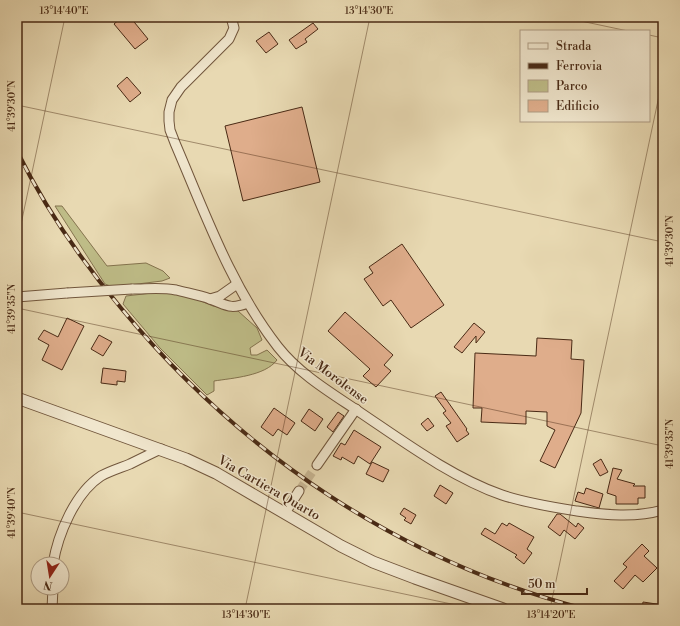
<svg xmlns="http://www.w3.org/2000/svg" width="680" height="626" font-family="'Libre Bodoni',serif">
  <style>
    .green { fill: #bebc87; stroke: #84734e }
    .building { fill: #dfad8b; stroke: #492a15 }
    .lines { fill: none; stroke-linecap: round; stroke-linejoin: round }
    .minor-tunnel { stroke: #c8b693; stroke-width: 9; stroke-dasharray: 9 4.5; stroke-linecap: butt }
    .minor-casing { stroke: #71563c; stroke-width: 11 }
    .tertiary-casing { stroke: #71563c; stroke-width: 13 }
    .minor { stroke: #f0e6cd; stroke-width: 9 }
    .tertiary { stroke: #f0e6cd; stroke-width: 11 }
    .rail-casing { stroke: #492a15; stroke-width: 4 }
    .rail { stroke: #f0e6cd; stroke-width: 2.5; stroke-dasharray: 8; stroke-linecap: butt }
    .minor-bridge-casing { stroke: #71563c; stroke-width: 11; stroke-linecap: butt }
    .minor-bridge { stroke: #f0e6cd; stroke-width: 9 }
    .ticks { fill: none; stroke: #492a15; stroke-width: 1; stroke-opacity: 0.45 }
    .labels { text-anchor: middle; dominant-baseline: central; stroke-width: 3; stroke-linejoin: round; paint-order: stroke }
    .street-label { font-size: 13px; fill: #492a15; stroke: #f0e6cd }
    .neatline { fill: none; stroke: #492a15; stroke-width: 1.5 }
    .ticks-label { font-size: 10px; text-anchor: middle; fill: #492a15 }
  </style>
  <rect width="100%" height="100%" fill="#e8d9b2"/>
  <filter id="stains"><feTurbulence type="fractalNoise" baseFrequency=".005" numOctaves="4"/><feColorMatrix values="0 0 0 0 .2 0 0 0 0 .09 0 0 0 0 .02 0 0 0 .5 -.17"/></filter>
  <radialGradient id="worn" r=".72"><stop offset=".6" stop-color="#630" stop-opacity="0"/><stop offset="1" stop-color="#630" stop-opacity=".3"/></radialGradient>
  <g class="green">
    <path d="M55,206H62L107,266L146,263L163,271L170,278L162,281L113,287L105,284Z"/>
    <path d="M161,292L186,295L213,306L238,311L257,328L262,340L250,348L251,355H257L267,350L277,360C265,376 233,378 214,381V391L207,395L160,348L123,304L126,296Z"/>
  </g>
  <g class="building">
    <path d="M122,17H130L148,39L135,49L114,24Z"/>
    <path d="M313,23L318,29L305,39L307,42L296,49L289,40Z"/>
    <path d="M269,32L278,44L266,53L256,41Z"/>
    <path d="M127,77L141,93L130,102L117,86Z"/>
    <path d="M302,107L320,182L243,201L225,126Z"/>
    <path d="M402,244L444,305L411,328L391,300L383,306L364,279L373,273L369,267Z"/>
    <path d="M345,312L393,355L384,365L391,371L376,387L363,376L370,369L328,331Z"/>
    <path d="M67,318L84,326L62,370L42,360L49,345L38,339L44,330L58,337Z"/>
    <path d="M474,323L485,332L476,343V336L462,353L454,347Z"/>
    <path d="M99,335L112,342L103,356L91,349Z"/>
    <path d="M537,338L572,340L571,359L584,360L581,413L555,468L540,461L555,430L547,426V412L526,411V424L481,422L482,408H473L475,353L536,356Z"/>
    <path d="M103,368L126,371L125,382L117,381V385L101,383Z"/>
    <path d="M441,392L467,429L466,430L469,434L457,442L446,426L451,423L443,413L446,411L435,396Z"/>
    <path d="M274,408L295,423L287,435L278,429L273,436L261,427Z"/>
    <path d="M309,409L323,419L315,431L301,421Z"/>
    <path d="M338,412L344,416L333,432L327,427Z"/>
    <path d="M428,418L434,426L427,431L421,424Z"/>
    <path d="M354,430L381,447L370,464L358,456L354,464L342,457L341,460L333,456L341,443L345,445Z"/>
    <path d="M601,459L608,472L600,476L593,464Z"/>
    <path d="M372,462L389,470L383,482L366,474Z"/>
    <path d="M613,468L622,470L617,479L635,484L633,486H645V498H638V504H616V496L607,493Z"/>
    <path d="M440,485L453,493L446,504L434,496Z"/>
    <path d="M586,488L603,494L599,508L575,501L578,492L584,494Z"/>
    <path d="M404,508L416,515L411,524L404,520L406,518L400,514Z"/>
    <path d="M557,514H560L576,527L578,523L584,528L575,539L564,530L560,536L548,527Z"/>
    <path d="M502,523L507,526L509,523L534,537L527,549L532,553L524,564L515,557L517,555L481,534L485,528L495,534Z"/>
    <path d="M642,544L649,551L644,556L657,568L643,582L635,575L623,589L614,581L627,567L623,564Z"/>
    <path d="M643,602L663,605V609H642Z"/>
  </g>
  <g class="lines">
    <path class="minor-tunnel" d="M299,491L317,465"/>
    <defs>
      <g id="minor">
        <path d="M231,17L234,28L229,39L181,87L172,100L169,112V121L170,130L175,143C205,213 231,287 278,347C300,375 333,394 361,413C404,442 453,478 502,495C526,503 552,507 577,511C606,515 635,518 663,510"/>
        <path d="M132,289C147,289 162,287 176,290C187,293 199,295 210,299C227,305 229,310 248,303"/>
        <path d="M17,297L67,293"/>
        <path d="M210,299L220,296L237,284"/>
        <path d="M317,465L356,409"/>
        <path d="M285,513L299,491"/>
        <path d="M53,564C58,534 75,493 101,476C110,471 120,468 130,464C140,459 150,454 161,449"/>
        <path d="M52,609L53,588"/>
      </g>
      <path id="tertiary" d="M17,398L186,459L216,473L341,546L373,562L415,578L503,609"/>
    </defs>
    <use href="#minor" class="minor-casing"/>
    <use href="#tertiary" class="tertiary-casing"/>
    <use href="#minor" class="minor"/>
    <use href="#tertiary" class="tertiary"/>
    <defs>
      <path id="rail" d="M17,151C45,208 81,260 121,308C241,454 402,562 585,609"/>
    </defs>
    <use href="#rail" class="rail-casing"/>
    <use href="#rail" class="rail"/>
    <defs>
      <path id="minor-bridge" d="M67,293L132,289"/>
    </defs>
    <use href="#minor-bridge" class="minor-bridge-casing"/>
    <use href="#minor-bridge" class="minor-bridge"/>
  </g>
  <path class="ticks" d="M562,17L628,31M649,35L663,38M17,105L663,242M17,243L65,17M17,308L663,446M17,512L475,609M245,609L370,17M550,609L663,77"/>
  <g class="labels">
    <g class="street-label">
      <text transform="translate(333 376) rotate(37)">Via Morolense</text>
      <text transform="translate(269 488) rotate(30)">Via Cartiera Quarto</text>
    </g>
  </g>
  <rect width="680" height="626" fill="none" stroke="#e8d9b2" stroke-width="44"/>
  <rect x="520" y="30" width="130" height="92" fill="#f0e6cd" stroke="#ad9b83"/>
  <rect x="528" y="43" width="20" height="6" fill="#f0e6cd" stroke="#ad9b83"/>
  <text x="556" y="50" font-size="12" fill="#492a15">Strada</text>
  <rect x="528" y="63" width="20" height="6" fill="#492a15" stroke="#ad9b83"/>
  <text x="556" y="70" font-size="12" fill="#492a15">Ferrovia</text>
  <rect x="528" y="80" width="20" height="12" fill="#bebc87" stroke="#ad9b83"/>
  <text x="556" y="90" font-size="12" fill="#492a15">Parco</text>
  <rect x="528" y="100" width="20" height="12" fill="#dfad8b" stroke="#ad9b83"/>
  <text x="556" y="110" font-size="12" fill="#492a15">Edificio</text>
  <g transform="translate(50 576) rotate(192)"><circle r="19" fill="#f0e6cd" stroke="#ad9b83"/>
  <path d="M0-3L7 15L0 10L-7 15Z" fill="#8f2418"/>
  <text y="-6" font-size="11" font-weight="bold" text-anchor="middle" fill="#492a15">N</text>
  </g>
  <path d="M522 588v6h65v-6" fill="none" stroke="#492a15" stroke-width="2"/>
  <text x="528" y="588" font-size="12" fill="#492a15" stroke="#f0e6cd" stroke-width="3" paint-order="stroke">50 m</text>
  <rect x="22" y="22" width="636" height="582" class="neatline"/>
  <g class="ticks-label">
    <text x="64" y="14">13°14'40"E</text>
    <text x="369" y="14">13°14'30"E</text>
    <text transform="translate(11 106) rotate(-90)" y="4">41°39'30"N</text>
    <text transform="translate(669 241) rotate(-90)" y="4">41°39'30"N</text>
    <text transform="translate(11 309) rotate(-90)" y="4">41°39'35"N</text>
    <text transform="translate(669 444) rotate(-90)" y="4">41°39'35"N</text>
    <text transform="translate(11 513) rotate(-90)" y="4">41°39'40"N</text>
    <text x="246" y="618">13°14'30"E</text>
    <text x="551" y="618">13°14'20"E</text>
  </g>
  <rect width="100%" height="100%" filter="url(#stains)"/>
  <rect width="100%" height="100%" fill="url(#worn)"/>
</svg>
